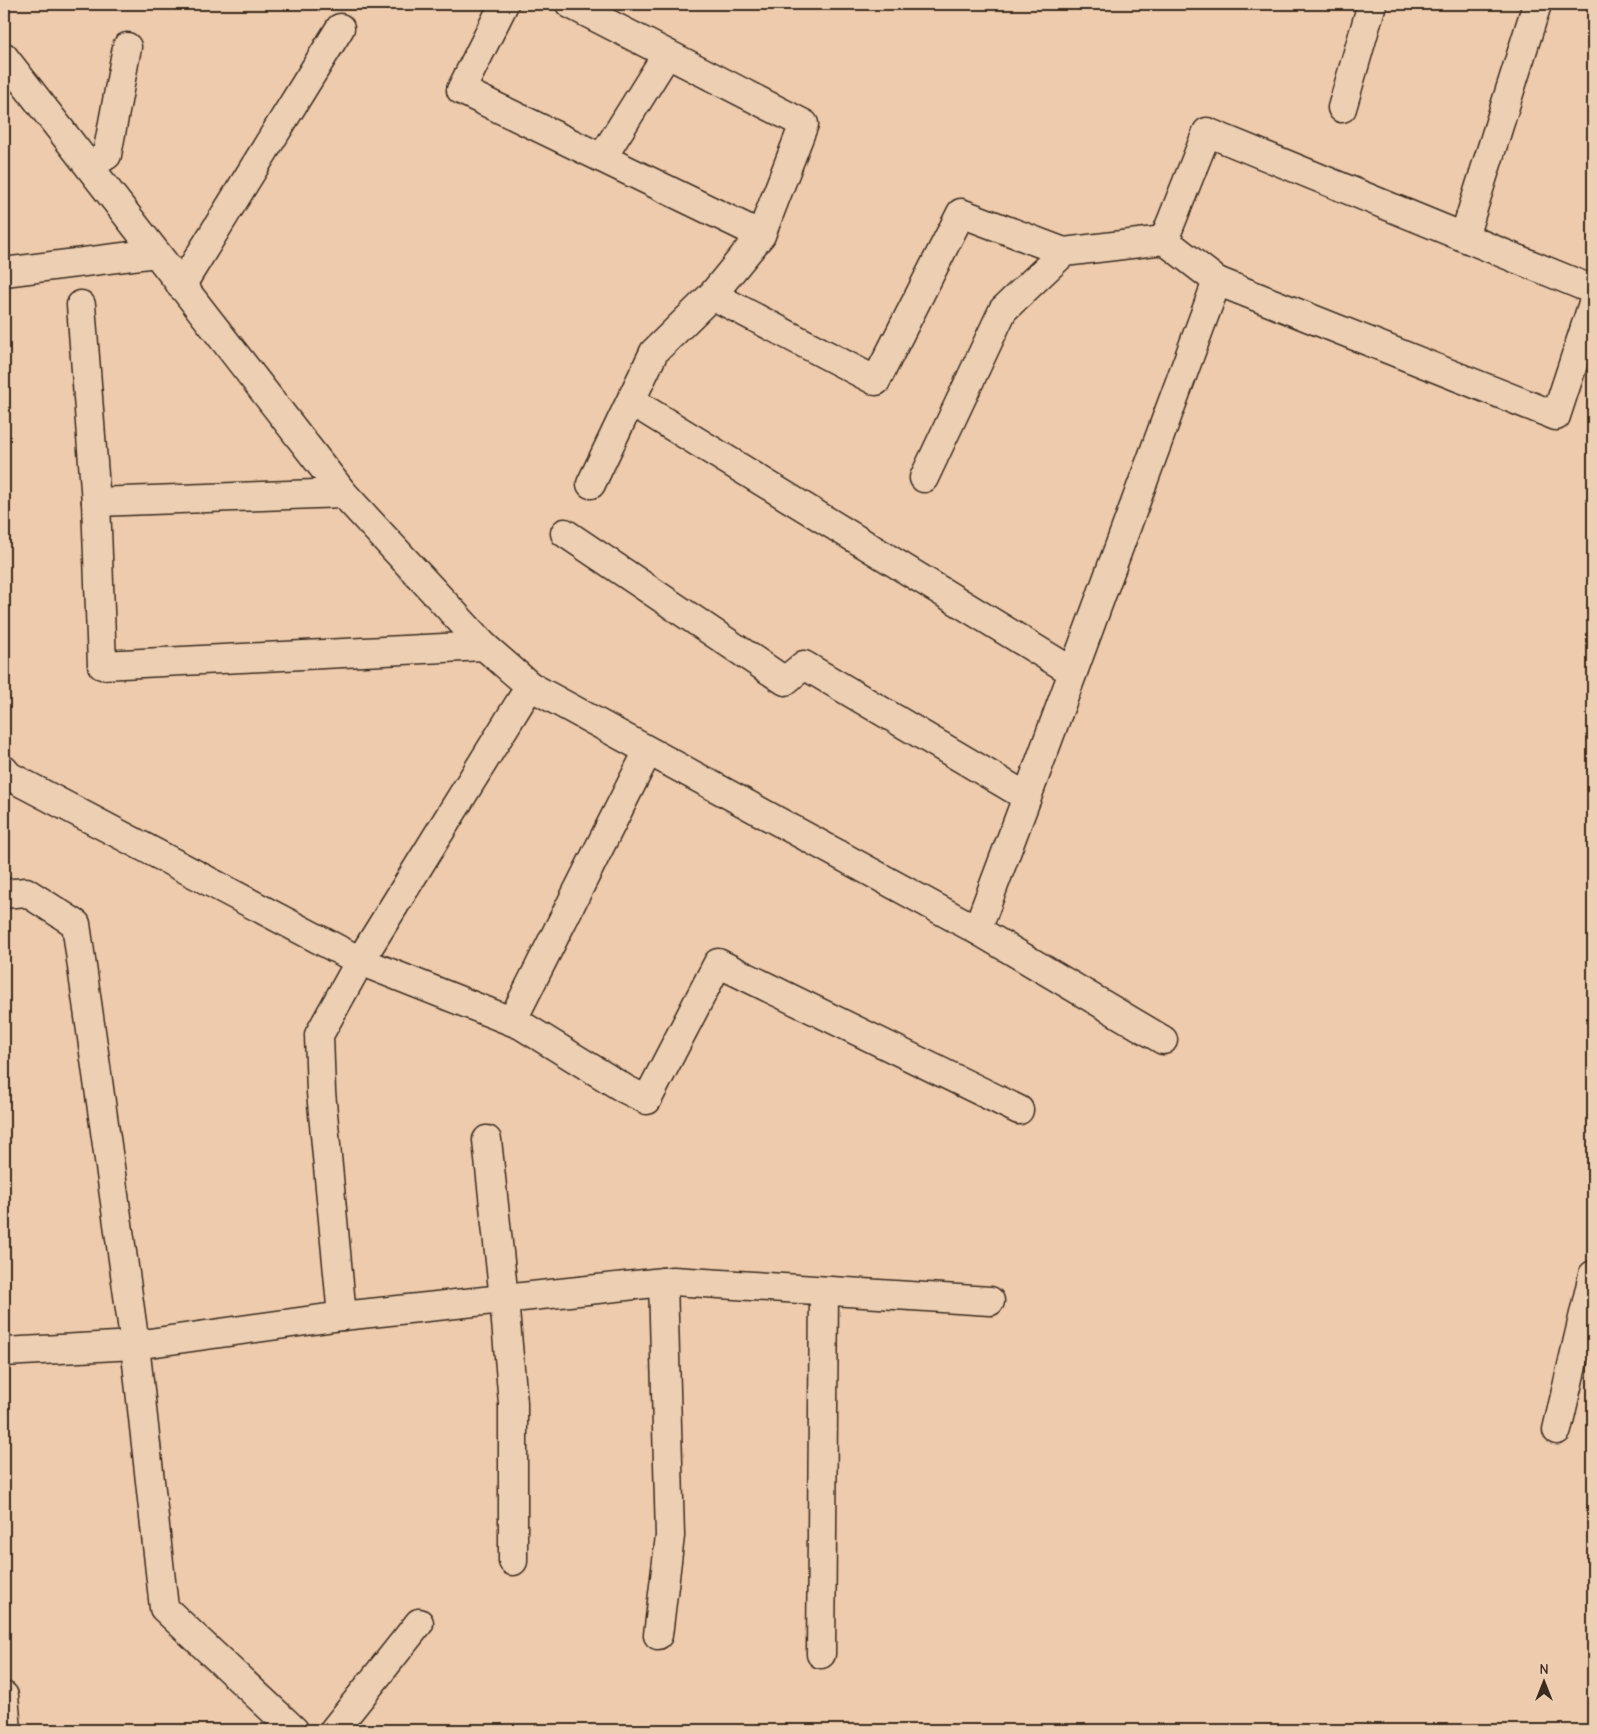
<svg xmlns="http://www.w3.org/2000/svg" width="1597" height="1734" font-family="'Comic Neue',sans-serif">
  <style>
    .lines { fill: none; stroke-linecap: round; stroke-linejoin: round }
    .minor-casing { stroke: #3b2a1e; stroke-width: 31 }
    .minor { stroke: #edcfb3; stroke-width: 28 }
  </style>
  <rect width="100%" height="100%" fill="#edcbac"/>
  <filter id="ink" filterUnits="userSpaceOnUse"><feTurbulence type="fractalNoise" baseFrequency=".02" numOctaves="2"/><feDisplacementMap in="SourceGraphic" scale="10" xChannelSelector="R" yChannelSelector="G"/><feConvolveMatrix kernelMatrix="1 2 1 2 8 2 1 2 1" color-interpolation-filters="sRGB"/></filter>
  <g filter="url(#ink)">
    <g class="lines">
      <defs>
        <g id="minor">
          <path d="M504,4L461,90L761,235"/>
          <path d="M570,4L804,124L761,235L712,295L654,352L591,484"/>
          <path d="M4,57L343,493L484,646L530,686L977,930L1163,1040"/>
          <path d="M1342,108L1372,4"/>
          <path d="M602,158L667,54"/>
          <path d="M89,166L107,155L127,47"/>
          <path d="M1464,237L1537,4"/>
          <path d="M1164,240L1207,132L1593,290"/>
          <path d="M4,272L156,253"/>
          <path d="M181,286L340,28"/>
          <path d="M712,295L876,381L961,213L1064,252"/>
          <path d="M81,305L96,502L102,665L484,646"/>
          <path d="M631,401L1073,672"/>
          <path d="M924,478L1003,310L1064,252L1164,240L1217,281"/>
          <path d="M96,502L343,493"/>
          <path d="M565,533L785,681L804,665L1027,797"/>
          <path d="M4,770L9,776L360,961L521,1025L625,1089L647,1100L718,963L1019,1110"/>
          <path d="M4,894L26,892L76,924L135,1345L164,1608L294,1730"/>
          <path d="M977,930L1027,797L1217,281L1556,416L1593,303"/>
          <path d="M512,1021L648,751"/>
          <path d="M487,1140L504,1299L513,1403V1561"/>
          <path d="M342,1316L321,1092L319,1035L360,961L530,686"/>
          <path d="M4,1352L135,1345L342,1316L673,1281L990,1301"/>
          <path d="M1557,1430L1593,1275"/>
          <path d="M658,1635L670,1536L663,1282"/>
          <path d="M821,1654L824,1291"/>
          <path d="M4,1696L7,1730"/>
          <path d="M334,1730L419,1623"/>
        </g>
      </defs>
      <use href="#minor" class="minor-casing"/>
      <use href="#minor" class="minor"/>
    </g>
  </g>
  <rect width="1597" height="1734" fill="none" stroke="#edcfb3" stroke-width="20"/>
  <rect x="10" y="10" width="1577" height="1714" fill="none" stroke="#3b2a1e" stroke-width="2" filter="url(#ink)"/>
  <g transform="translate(1544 1682)" stroke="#edcfb3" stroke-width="4" paint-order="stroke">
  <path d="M0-4L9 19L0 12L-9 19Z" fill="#3b2a1e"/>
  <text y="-8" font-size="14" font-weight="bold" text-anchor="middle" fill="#3b2a1e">N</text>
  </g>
</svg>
